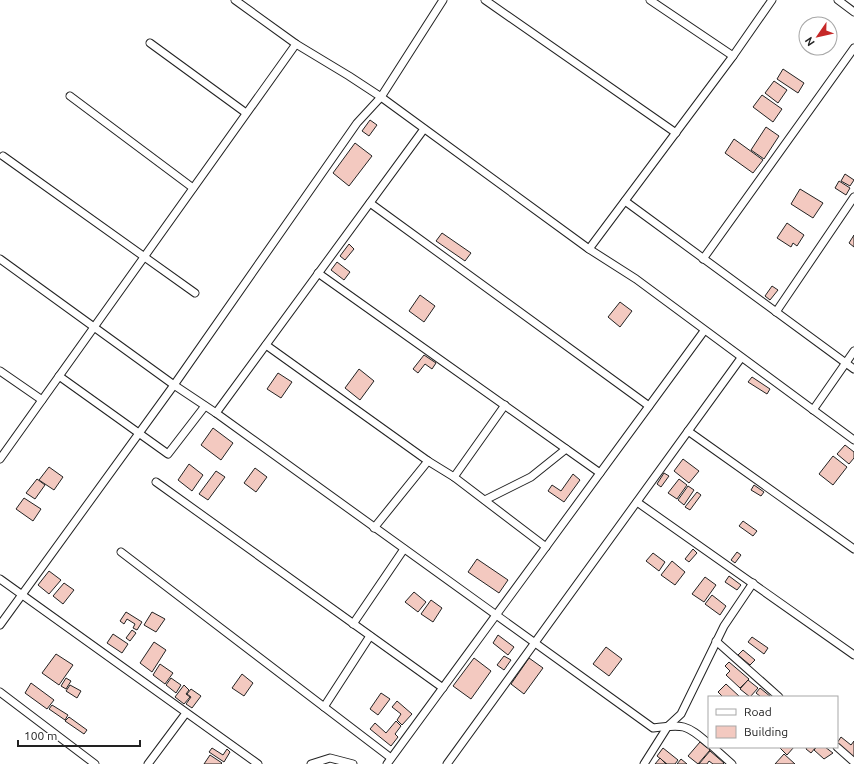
<svg xmlns="http://www.w3.org/2000/svg" width="854" height="764" font-family="Ubuntu,sans-serif">
  <style>
    .building { fill: #f3c9c0; stroke: #222 }
    .lines { fill: none; stroke-linecap: round; stroke-linejoin: round }
    .minor-casing { stroke: #222; stroke-width: 9 }
    .minor { stroke: #fff; stroke-width: 7 }
  </style>
  <rect width="100%" height="100%" fill="#fff"/>
  <g class="building">
    <path d="M783,69L804,83L798,93L777,79Z"/>
    <path d="M774,81L787,90L778,103L765,93Z"/>
    <path d="M762,95L782,109L773,122L753,107Z"/>
    <path d="M370,120L377,125L369,136L362,131Z"/>
    <path d="M766,127L779,136L764,159L751,150Z"/>
    <path d="M734,139L763,160L753,173L725,153Z"/>
    <path d="M355,143L372,156L349,186L333,173Z"/>
    <path d="M845,174L854,180L850,186L841,181Z"/>
    <path d="M839,181L850,188L846,195L835,188Z"/>
    <path d="M800,189L823,203L813,218L791,204Z"/>
    <path d="M787,223L804,235L797,246L793,243L791,247L777,238Z"/>
    <path d="M442,233L471,253L465,261L436,241Z"/>
    <path d="M854,235V247L849,243Z"/>
    <path d="M349,244L354,249L345,260L340,256Z"/>
    <path d="M337,262L350,272L344,280L331,270Z"/>
    <path d="M772,286L778,290L770,300L765,296Z"/>
    <path d="M420,295L435,306L424,322L409,311Z"/>
    <path d="M620,302L632,311L620,327L608,317Z"/>
    <path d="M424,355L436,363L432,369L425,364L418,373L413,369Z"/>
    <path d="M359,369L374,381L360,400L345,388Z"/>
    <path d="M278,373L292,382L281,398L267,389Z"/>
    <path d="M752,377L770,389L767,394L748,382Z"/>
    <path d="M213,428L233,443L221,460L201,445Z"/>
    <path d="M845,445L854,452V458L849,464L837,454Z"/>
    <path d="M833,456L847,467L833,485L819,474Z"/>
    <path d="M683,459L699,471L689,483L674,471Z"/>
    <path d="M189,464L203,475L192,491L178,480Z"/>
    <path d="M49,467L63,477L54,490L39,480Z"/>
    <path d="M255,468L267,477L256,492L244,483Z"/>
    <path d="M216,471L225,477L208,500L199,494Z"/>
    <path d="M664,473L669,476L661,487L657,484Z"/>
    <path d="M573,474L580,480L564,502L548,491L552,485L561,491Z"/>
    <path d="M37,479L45,485L35,499L26,493Z"/>
    <path d="M679,479L687,485L677,499L668,493Z"/>
    <path d="M754,485L764,492L761,496L751,490Z"/>
    <path d="M688,486L694,490L684,505L678,500Z"/>
    <path d="M697,492L701,495L690,510L685,507Z"/>
    <path d="M24,498L41,509L33,521L16,509Z"/>
    <path d="M743,521L757,531L753,536L739,526Z"/>
    <path d="M693,549L697,553L689,562L685,559Z"/>
    <path d="M737,552L741,555L735,563L731,560Z"/>
    <path d="M653,553L665,562L659,571L646,561Z"/>
    <path d="M477,559L508,580L499,593L468,572Z"/>
    <path d="M672,561L685,572L675,585L661,575Z"/>
    <path d="M49,571L61,580L49,594L38,585Z"/>
    <path d="M729,576L741,585L737,590L725,582Z"/>
    <path d="M705,577L716,585L704,602L692,594Z"/>
    <path d="M64,583L74,590L63,604L53,596Z"/>
    <path d="M414,592L426,602L418,612L405,602Z"/>
    <path d="M712,595L726,606L720,615L705,604Z"/>
    <path d="M431,600L442,608L433,622L421,614Z"/>
    <path d="M126,612L142,622L137,630L133,628L135,624L127,619L124,624L120,621Z"/>
    <path d="M152,612L165,619L156,632L144,625Z"/>
    <path d="M132,630L136,633L130,641L126,638Z"/>
    <path d="M113,634L128,644L122,653L107,643Z"/>
    <path d="M498,635L514,647L508,655L493,643Z"/>
    <path d="M752,637L768,648L764,654L748,642Z"/>
    <path d="M154,642L166,650L152,672L140,663Z"/>
    <path d="M606,647L622,659L609,676L593,664Z"/>
    <path d="M743,650L755,660L750,665L738,655Z"/>
    <path d="M56,654L73,665L59,685L42,673Z"/>
    <path d="M504,656L511,660L504,670L497,665Z"/>
    <path d="M474,658L491,671L471,699L453,686Z"/>
    <path d="M529,658L543,668L524,694L511,684Z"/>
    <path d="M729,662L749,679L740,688L726,675L730,671L725,666Z"/>
    <path d="M160,664L173,673L165,684L153,675Z"/>
    <path d="M242,674L253,683L244,696L232,688Z"/>
    <path d="M66,678L71,681L66,689L61,686Z"/>
    <path d="M171,678L181,685L176,693L166,685Z"/>
    <path d="M748,680L758,688L750,697L740,689Z"/>
    <path d="M31,683L54,700L47,709L25,693Z"/>
    <path d="M726,684L740,697H723L718,692Z"/>
    <path d="M70,685L81,691L77,698L66,691Z"/>
    <path d="M184,685L189,690L186,694L190,697L184,704L175,697Z"/>
    <path d="M760,688L771,697H761L756,693Z"/>
    <path d="M191,689L201,696L192,708L186,704L191,697L187,694Z"/>
    <path d="M381,693L390,699L378,715L370,709Z"/>
    <path d="M397,701L412,714L402,725L397,720L401,714L392,707Z"/>
    <path d="M52,705L68,715L65,720L49,709Z"/>
    <path d="M69,717L87,730L84,734L65,721Z"/>
    <path d="M396,721L401,726L395,734L398,737L391,746L370,729L375,723L386,733Z"/>
    <path d="M841,737L851,745L854,741V758L837,743Z"/>
    <path d="M700,742L710,750L698,764L688,756Z"/>
    <path d="M779,747H794L787,755Z"/>
    <path d="M807,747H816L811,753L806,749Z"/>
    <path d="M817,747H825L833,753L824,759L814,750Z"/>
    <path d="M212,748L223,755L227,749L230,752L224,762L209,752Z"/>
    <path d="M663,748L678,760L675,764H667L657,756Z"/>
    <path d="M710,751L724,763L723,764H713L709,761L707,764H699Z"/>
    <path d="M784,754L795,764H775Z"/>
    <path d="M210,755L222,763L221,764H204Z"/>
    <path d="M660,758L666,764H655Z"/>
    <path d="M681,759L687,764H677Z"/>
  </g>
  <g class="lines">
    <defs>
      <g id="minor">
        <path d="M235,0L296,44L349,76L381,97L443,0"/>
        <path d="M485,0L676,133"/>
        <path d="M650,0L733,56"/>
        <path d="M838,0L854,12"/>
        <path d="M150,43L246,113"/>
        <path d="M70,96L193,188"/>
        <path d="M3,156L195,293"/>
        <path d="M625,201L854,369"/>
        <path d="M370,203L649,406"/>
        <path d="M589,249L733,56L772,0"/>
        <path d="M0,259L174,385L216,413L653,728C683,724 686,724 709,744"/>
        <path d="M703,259L854,48"/>
        <path d="M318,273L600,473"/>
        <path d="M776,312L854,197"/>
        <path d="M266,345L428,461"/>
        <path d="M0,371L42,400"/>
        <path d="M59,376L168,454L205,406"/>
        <path d="M813,410L854,351"/>
        <path d="M216,413L424,129"/>
        <path d="M688,431L854,549"/>
        <path d="M0,459L296,44"/>
        <path d="M454,477L546,547"/>
        <path d="M156,482L443,688"/>
        <path d="M485,500L531,477L566,449"/>
        <path d="M637,502L854,655"/>
        <path d="M374,528L428,461L454,477L505,405"/>
        <path d="M121,552L391,758"/>
        <path d="M0,579L258,764"/>
        <path d="M353,624L404,549"/>
        <path d="M0,625L174,385L357,123L381,97L589,249L636,279L854,440"/>
        <path d="M716,641L779,697"/>
        <path d="M0,692L95,764"/>
        <path d="M324,707L370,636"/>
        <path d="M713,747L732,764"/>
        <path d="M837,747L854,762"/>
        <path d="M148,764L186,713"/>
        <path d="M311,764L330,758L353,764"/>
        <path d="M387,764L704,331"/>
        <path d="M447,764L741,358"/>
        <path d="M644,764L668,726L681,714L724,626L753,583"/>
      </g>
    </defs>
    <use href="#minor" class="minor-casing"/>
    <use href="#minor" class="minor"/>
  </g>
  <rect x="708" y="696" width="130" height="52" fill="#ffffff" stroke="#a7a7a7"/>
  <rect x="716" y="709" width="20" height="6" fill="#ffffff" stroke="#a7a7a7"/>
  <text x="744" y="716" font-size="12" fill="#222222">Road</text>
  <rect x="716" y="726" width="20" height="12" fill="#f3c9c0" stroke="#a7a7a7"/>
  <text x="744" y="736" font-size="12" fill="#222222">Building</text>
  <g transform="translate(818 36) rotate(236)"><circle r="19" fill="#ffffff" stroke="#a7a7a7"/>
  <path d="M0-3L7 15L0 10L-7 15Z" fill="#c62828"/>
  <text y="-6" font-size="11" font-weight="bold" text-anchor="middle" fill="#222222">N</text>
  </g>
  <path d="M18 740v6h122v-6" fill="none" stroke="#222222" stroke-width="2"/>
  <text x="24" y="740" font-size="12" fill="#222222" stroke="#ffffff" stroke-width="3" paint-order="stroke">100 m</text>
</svg>
